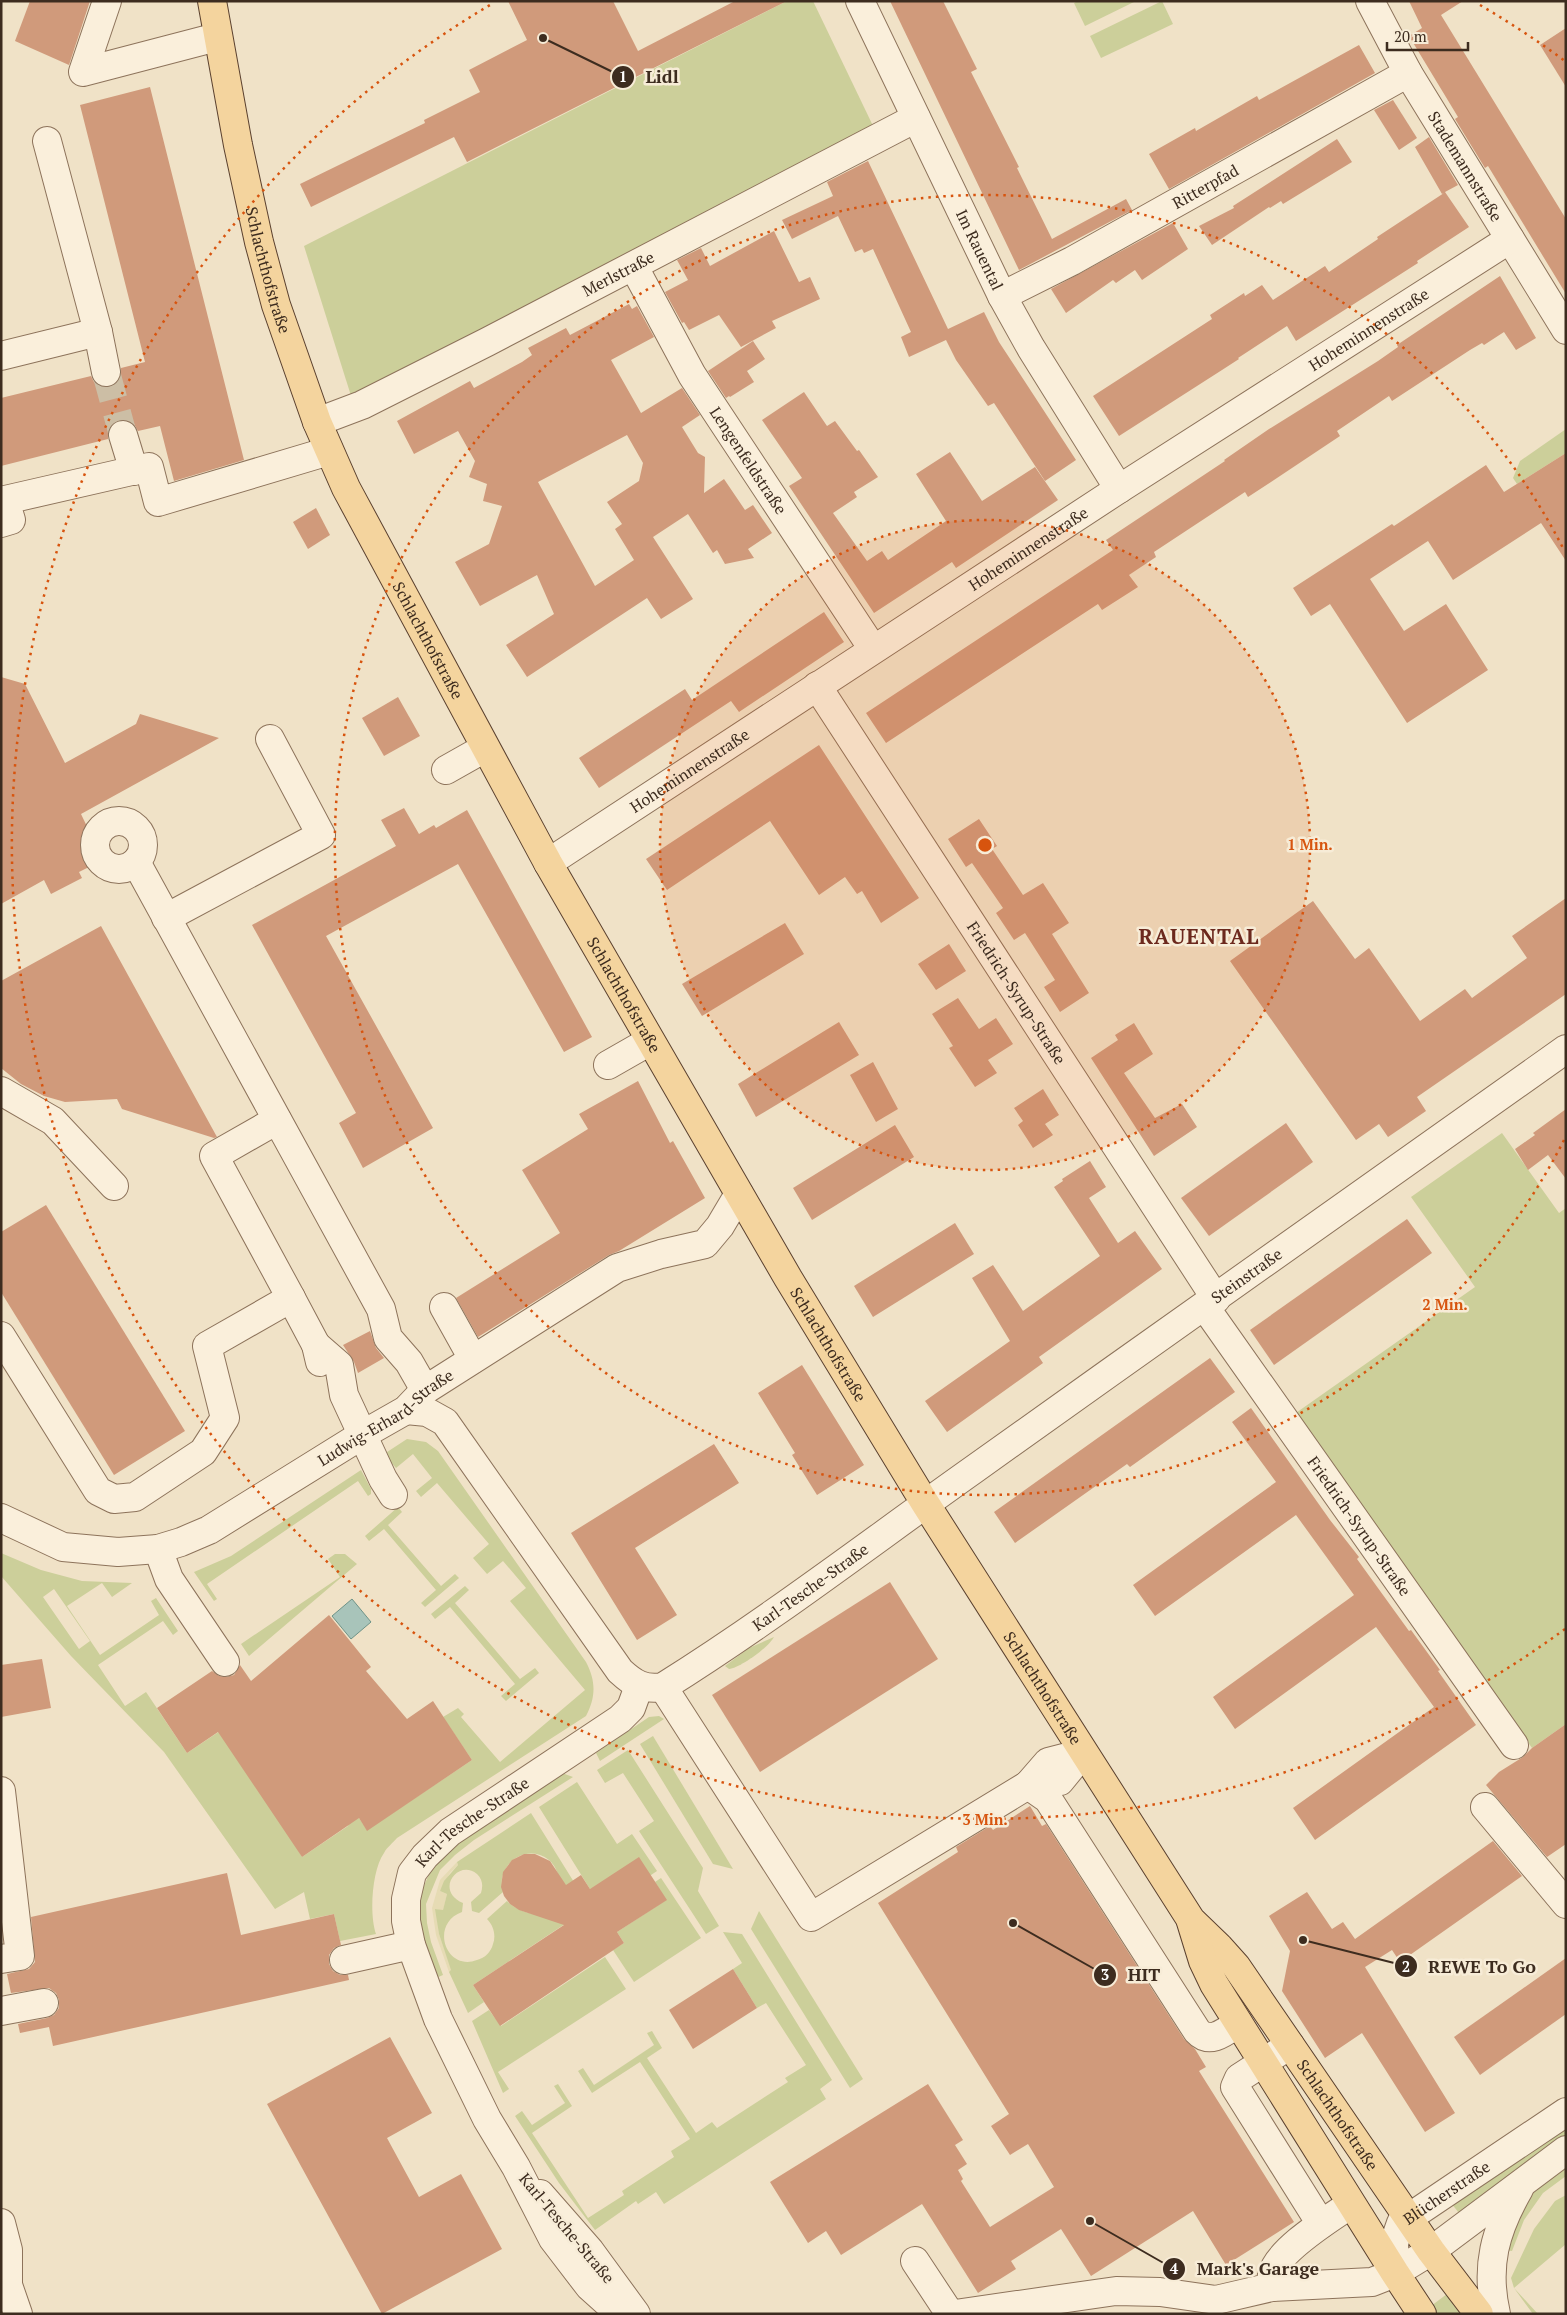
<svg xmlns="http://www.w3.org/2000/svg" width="1567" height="2315" font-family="'PT Serif',serif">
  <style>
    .farmland { fill: #e6dbb4 }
    .green { fill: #cccf9a; fill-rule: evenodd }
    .water { fill: #a8c4ba; stroke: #6e9388 }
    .building { fill: #d09a7b; fill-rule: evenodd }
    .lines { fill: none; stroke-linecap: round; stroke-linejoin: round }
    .minor-tunnel { stroke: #ccbea5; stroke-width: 28; stroke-dasharray: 28 14; stroke-linecap: butt }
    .minor-casing { stroke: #8d735b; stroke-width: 30 }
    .major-casing { stroke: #5b412f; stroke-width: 30 }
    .minor { stroke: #faefdb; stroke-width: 28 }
    .major { stroke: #f4d49e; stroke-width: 28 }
    .ring { fill: none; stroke: #d7540e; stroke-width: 2.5; stroke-dasharray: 2.5 5 }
    .labels { text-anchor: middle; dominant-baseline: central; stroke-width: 5; stroke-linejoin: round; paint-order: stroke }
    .street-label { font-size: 16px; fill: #3d2c1f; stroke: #f7ecd7 }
    .district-label { font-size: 21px; font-weight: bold; letter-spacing: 1px; fill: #6c291d; stroke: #f7ecd7 }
    .centre { fill: #d7540e; stroke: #f7ecd7; stroke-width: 2.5 }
    .ring-label { font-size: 15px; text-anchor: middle; font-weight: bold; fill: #d7540e; stroke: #f7ecd7; stroke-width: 5; stroke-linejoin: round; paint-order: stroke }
    .leader { fill: none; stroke: #3d2c1f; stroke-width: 2 }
    .callout-dot { fill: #3d2c1f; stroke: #f7ecd7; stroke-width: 2 }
    .mark-label { font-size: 15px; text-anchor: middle; font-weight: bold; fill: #fff }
    .callout-label { font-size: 18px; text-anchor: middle; font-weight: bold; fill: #3d2c1f; stroke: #f7ecd7; stroke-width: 5; stroke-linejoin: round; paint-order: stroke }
  </style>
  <rect width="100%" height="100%" fill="#f0e2c7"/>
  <path class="farmland" d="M457,1862L458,1865L450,1873L440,1891L447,1894L443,1911L436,1909L439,1934L452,1971L449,1972L436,1935L432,1908L440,1880Z"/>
  <g class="green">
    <path d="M787,1H813L875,130L352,399L304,246Z"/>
    <path d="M1078,1H1136L1085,26L1074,3Z"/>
    <path d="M1162,1L1173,24L1101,58L1090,36Z"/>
    <path d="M1566,429V453L1517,484L1513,478L1520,461Z"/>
    <path d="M1502,1133L1559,1213L1566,1208V1724L1532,1748L1293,1415L1475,1287L1411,1197Z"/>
    <path d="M407,1439L426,1442L438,1451L586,1662C596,1681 596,1697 586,1716L397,1838C393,1843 387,1847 384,1853C372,1870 369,1914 376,1934L340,1941L334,1914L310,1919L304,1892L275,1909L164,1752L71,1656L1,1576V1553L41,1570L82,1581L132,1583L112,1597L102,1583L67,1606L100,1655L159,1615L151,1601L156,1598L178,1631L173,1635L163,1621L98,1665L125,1706L146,1692L187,1753L229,1725L302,1857L348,1826L353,1809L367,1830L472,1760L443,1717L458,1708L464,1714L461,1717L500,1762L585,1690L510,1601L526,1588L503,1561L487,1574L473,1558L489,1544L437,1483L421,1497L416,1491L432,1478L413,1454L396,1468L384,1454ZM54,1589L90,1641L79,1649L43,1597Z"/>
    <path d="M361,1470L371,1489V1494L368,1496L358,1481L207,1584L217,1599L214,1601L194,1572L231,1556Z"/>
    <path d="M398,1507L402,1512L388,1525L441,1586L455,1574L459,1578L425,1607L421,1603L436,1590L384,1529L369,1541L365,1536Z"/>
    <path d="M335,1554H345L357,1564L249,1656L241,1644L340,1577L328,1559Z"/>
    <path d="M465,1586L469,1590L455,1603L520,1679L535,1668L539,1673L506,1701L501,1696L515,1684L450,1607L435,1619L431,1614Z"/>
    <path d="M774,1637C769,1647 740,1668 729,1669L725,1666L749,1648Z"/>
    <path d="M659,1716L664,1719L600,1761L596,1753L649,1717Z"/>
    <path d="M653,1736L733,1869L713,1864L640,1744Z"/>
    <path d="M628,1750L703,1868L698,1891L719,1926L706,1934L639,1831L654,1821L623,1773L605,1783L597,1770Z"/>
    <path d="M562,1773L573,1777L474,1840L455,1855L440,1870L426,1904L427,1923L431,1942L443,1975L436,1978C429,1956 416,1927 419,1903C421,1892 428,1874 435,1865C466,1827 521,1800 562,1773Z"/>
    <path d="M577,1782L617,1844L632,1834L657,1871L651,1875L590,1889L539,1807Z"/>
    <path d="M531,1813L582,1895L576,1899C571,1893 566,1887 561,1880C557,1873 556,1866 549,1860C526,1842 495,1865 503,1892L479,1913L472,1911L471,1902L481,1893C483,1886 483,1880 477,1874C458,1858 434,1891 463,1903L462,1912C429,1924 446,1972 477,1960C485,1958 491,1952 493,1944C496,1936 494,1926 487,1919L507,1901C523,1918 552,1915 574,1918L473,1985L484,2002L468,2013L449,1972L451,1970L439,1934L435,1909L443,1910L447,1894L440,1891L444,1881L458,1865L457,1862Z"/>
    <path d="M661,1878L701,1938L634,1982L613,1950L624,1943L617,1932L666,1900L655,1882Z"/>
    <path d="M759,1911L863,2079L850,2088L751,1929Z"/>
    <path d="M723,1932L742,1934L832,2080L820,2089L826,2099L664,2204L656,2192L638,2204L636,2201L595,2230L559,2183L515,2116L522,2111L532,2125L565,2103L554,2086L558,2084L572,2106L532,2133L588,2218L624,2195L622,2191L674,2157L671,2151L690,2139L640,2062L592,2093L578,2071L583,2068L594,2085L654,2045L647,2033L652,2031L662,2048L647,2058L696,2133L712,2122L717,2128L788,2082L785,2078L806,2065L766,2003L757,2008L733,1969L742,1963Z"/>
    <path d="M605,1957L626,1989L498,2072L509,2089L503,2093L472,2021L489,2010L501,2026Z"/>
    <path d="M1566,2125V2136L1459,2213L1451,2203Z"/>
    <path d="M1566,2164V2176L1543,2193L1524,2220L1512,2251L1505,2250L1516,2213L1536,2186Z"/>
    <path d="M1566,2195V2244L1514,2288L1538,2314H1533L1514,2288L1511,2278L1534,2229L1555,2201Z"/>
    <path d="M1447,2294L1464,2314H1437L1431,2306Z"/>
  </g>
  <path class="water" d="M352,1599L371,1622L351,1639L332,1616Z"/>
  <g class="building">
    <path d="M30,1H90L69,65L15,41Z"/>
    <path d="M508,1H613L638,51L735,1H787L467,162L454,137L311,207L300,184L425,123L424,120L480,92L469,70L527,40Z"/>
    <path d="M890,1H943L977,69L971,72L1019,167L1017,168L1052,239L1126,199L1132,210L1019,270Z"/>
    <path d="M1409,1H1463L1441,15L1566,219V294L1488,166L1485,168L1455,119L1458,117L1409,36L1422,28Z"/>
    <path d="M1566,28V87L1540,45Z"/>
    <path d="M1359,45L1375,73L1169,189L1149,154L1195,128L1196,131L1257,96L1259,100Z"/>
    <path d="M150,87L244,460L174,481L160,426L138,431L134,424L126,420H119L112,424L108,431V439L1,466V398L91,376L94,382L101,387H110L116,384L121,377V368L145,362L80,105Z"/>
    <path d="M1393,100L1417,138L1399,150L1374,110Z"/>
    <path d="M1429,137L1458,185L1445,192L1469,227L1417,261L1418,263L1296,341L1287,326L1238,358L1239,359L1222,370L1119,436L1093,396L1212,319L1210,315L1244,293L1245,296L1262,285L1273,300L1325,266L1329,272L1378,239L1377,237L1444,193L1442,194L1415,147Z"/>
    <path d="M1337,139L1352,162L1283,204L1281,201L1270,208L1269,207L1212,245L1199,226L1234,208L1233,206Z"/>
    <path d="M868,161L948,329L984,312L999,342L1076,460L1045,481L994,403L988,406L956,360L946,340L909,357L901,337L911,332L873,249L864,253L862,249L855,252L838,216L792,239L782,220L833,196L827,182Z"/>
    <path d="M1173,223L1188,249L1142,280L1135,270L1116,283L1113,280L1066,313L1051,289Z"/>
    <path d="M774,231L799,282L810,277L820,299L772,321L776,328L741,347L719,315L689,330L684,322L682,323L665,292L688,280L677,260L701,248L710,266Z"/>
    <path d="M1500,276L1536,338L1516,350L1504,332L1484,345L1482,343L1470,350L1392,401L1389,396L1337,431L1340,436L1271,482L1248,497L1245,492L1154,552L1156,557L1129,575L1138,587L1102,610L1098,604L886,743L866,713L1113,550L1106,540L1225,461L1224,460L1269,429L1378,361L1398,347L1397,345Z"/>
    <path d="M629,304L632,309L637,306L654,337L611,360L641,413L682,388L700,415L682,427L698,453L705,457L704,493L724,479L745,510L753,505L772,533L748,549L754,558L725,564L717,550L713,553L688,514L653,537L693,599L661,619L647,598L527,677L506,645L554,614L537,575L480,606L455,562L489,544L502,506L483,501L487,484L469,477L475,461L458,431L414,454L397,421L470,381L474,388L522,362L532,355L528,348L566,328L570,335ZM627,435L643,463L639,481L607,502L622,524L615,529L634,560L595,586L538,482Z"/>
    <path d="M753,341L765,359L747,371L754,382L730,397L729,396L726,398L708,371Z"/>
    <path d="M804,392L827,426L835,421L857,451L859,450L878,477L854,492L857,497L833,513L867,561L882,551L888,560L946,521L916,474L950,452L982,501L1035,467L1058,500L956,568L952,562L874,613L789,486L802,478L762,420Z"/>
    <path d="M1566,453V561L1541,523L1453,580L1428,541L1370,579L1404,631L1446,604L1488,670L1407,723L1330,604L1311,616L1293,588L1392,524L1394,526L1486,465L1504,492Z"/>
    <path d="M316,508L330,535L308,549L293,522Z"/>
    <path d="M824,612L844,642L739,712L731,701L599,788L579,758L685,689L692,700Z"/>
    <path d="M1,677L25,684L65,763L136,724L140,714L219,738L81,814L103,860L79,872L82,878L51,894L44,880L1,904Z"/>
    <path d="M398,697L420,736L384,756L362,718Z"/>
    <path d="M819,745L919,898L881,923L862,891L857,894L845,877L819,895L770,821L667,890L646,859Z"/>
    <path d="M404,808L419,834L434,825L436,828L467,810L592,1037L564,1052L458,864L326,936L433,1128L363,1168L339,1123L356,1113L252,925L396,846L381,820Z"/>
    <path d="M979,819L997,846L992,849L1023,895L1043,883L1069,923L1052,934L1089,993L1060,1012L1044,987L1055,980L1025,933L1014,940L996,913L1003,908L972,863L966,867L948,839Z"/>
    <path d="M1566,898V994L1417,1097L1426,1111L1388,1137L1379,1124L1356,1140L1230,961L1313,901L1355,959L1369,948L1420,1021L1465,989L1472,998L1527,958L1512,936Z"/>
    <path d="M785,923L804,954L702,1016L682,984Z"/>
    <path d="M101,926L217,1137L214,1138L122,1109L117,1099L65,1102L44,1096L21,1084L1,1068V981Z"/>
    <path d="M949,944L966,971L936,990L918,964Z"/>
    <path d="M958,998L979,1029L996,1018L1013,1044L988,1060L997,1073L975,1087L949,1048L953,1046L932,1014Z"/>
    <path d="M839,1022L859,1055L756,1117L738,1084Z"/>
    <path d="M1134,1023L1153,1054L1124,1073L1155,1118L1182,1104L1197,1127L1154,1156L1091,1058L1118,1040L1115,1035Z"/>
    <path d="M873,1062L898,1109L876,1122L850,1075Z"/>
    <path d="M638,1081L670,1143L673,1141L705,1198L619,1251L609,1255L478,1337L456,1298L560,1233L522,1170L588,1129L579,1114Z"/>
    <path d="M1043,1089L1059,1115L1045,1124L1053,1135L1033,1148L1018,1125L1023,1121L1014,1108Z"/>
    <path d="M1566,1109V1179L1548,1155L1528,1170L1515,1149L1535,1135L1533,1133Z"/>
    <path d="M1286,1123L1313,1162L1209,1236L1181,1198Z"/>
    <path d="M895,1125L914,1157L812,1220L793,1188Z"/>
    <path d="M1090,1161L1106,1187L1089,1198L1118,1243L1135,1231L1162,1269L1039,1357L1043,1363L947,1432L925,1401L1010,1341L972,1278L993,1265L1023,1311L1100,1256L1054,1187L1063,1181L1062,1179Z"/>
    <path d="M46,1205L185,1431L114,1475L1,1292V1232Z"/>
    <path d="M1407,1219L1432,1253L1274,1365L1250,1330Z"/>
    <path d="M955,1223L974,1254L873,1317L854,1286Z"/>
    <path d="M370,1331L376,1348L384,1358L358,1373L354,1362L343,1345Z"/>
    <path d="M1210,1358L1235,1392L1130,1467L1127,1464L1015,1543L994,1512Z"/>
    <path d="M802,1365L864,1465L817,1495L792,1455L795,1453L758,1393Z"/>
    <path d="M1251,1408L1330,1520L1359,1557L1357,1559L1409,1631L1411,1630L1440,1670L1438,1671L1476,1725L1315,1840L1293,1808L1434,1707L1376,1627L1235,1729L1213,1697L1354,1595L1296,1515L1155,1616L1133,1585L1276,1482L1232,1422Z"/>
    <path d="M714,1444L739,1483L635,1548L677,1615L637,1640L571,1533Z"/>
    <path d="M890,1582L938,1659L760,1772L712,1695Z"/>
    <path d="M329,1615L371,1667L366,1671L407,1719L433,1701L472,1760L367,1831L359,1818L302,1857L218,1732L187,1753L157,1708L212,1671L219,1676L227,1677L234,1675L240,1665L251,1681Z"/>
    <path d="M42,1659L51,1708L1,1717V1665Z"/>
    <path d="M1566,1724V1844L1547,1857L1486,1785L1499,1772L1523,1757L1532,1748Z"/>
    <path d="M1030,1806L1042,1826L1046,1824L1184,2039L1195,2049L1206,2067L1199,2071L1294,2222L1226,2265L1193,2211L1091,2276L1061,2229L1011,2261L1016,2269L978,2293L922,2204L841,2255L826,2231L808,2243L770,2182L928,2084L963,2140L955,2145L967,2164L958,2170L963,2179L961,2181L990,2227L1054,2187L1028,2144L1010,2155L991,2126L1009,2114L878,1903L958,1852L956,1847L990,1826L993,1830Z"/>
    <path d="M1493,1841L1522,1876L1400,1962L1392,1950L1365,1967L1455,2113L1425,2132L1362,2033L1325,2058L1282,1991L1290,1951L1269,1916L1307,1892L1332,1929L1343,1922L1355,1939Z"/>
    <path d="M524,1854H535L550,1861L566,1885L581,1875L590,1889L639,1857L667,1900L617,1932L624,1943L500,2026L473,1985L564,1925L519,1910L510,1904L504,1896L501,1887L503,1872L512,1860Z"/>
    <path d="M227,1873L241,1935L334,1914L341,1945L334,1948L329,1955V1964L333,1971L340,1975H348L349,1980L53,2046L49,2027L20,2033L18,2024L47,2018L54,2015L59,2008V2000L56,1993L49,1988L11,1993L7,1974L29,1969L35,1962L31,1917Z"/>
    <path d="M1566,1958V2014L1480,2075L1454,2037Z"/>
    <path d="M733,1969L757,2008L693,2049L669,2010Z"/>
    <path d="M390,2037L432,2113L387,2138L419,2197L461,2174L502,2249L382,2314L267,2104Z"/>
  </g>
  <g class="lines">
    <path class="minor-tunnel" d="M106,372L123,435"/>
    <defs>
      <g id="minor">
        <path d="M107,1L83,72L217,37"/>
        <path id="s1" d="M860,1L1002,296L1031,348L1119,489"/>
        <path id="s2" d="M1370,1L1408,73L1566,330"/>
        <path d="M47,141L98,332L106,372"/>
        <path id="s3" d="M634,267L692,375L873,649"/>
        <path id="s4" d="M1002,296L1072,261L1408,73"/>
        <path d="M1,356L98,332"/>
        <path id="s5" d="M317,422L362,405L487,342L916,118"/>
        <path d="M123,435L134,471"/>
        <path d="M1,523L11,520L5,500L149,467L158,502L329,451"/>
        <path id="s6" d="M817,686L1216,1299"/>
        <path d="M446,770L485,748"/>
        <circle cx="119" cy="845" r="24"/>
        <path d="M136,862L381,1309L388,1338L409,1362L425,1390"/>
        <path id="s7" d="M548,863L1119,489L1510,239"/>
        <path d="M166,918L321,835L270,739"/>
        <path d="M608,1065L650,1041"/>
        <path d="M1,1091L53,1121L114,1186"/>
        <path d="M291,1298L316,1345L320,1362"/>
        <path d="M444,1307L473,1359"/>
        <path id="s8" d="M1205,1307L1514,1745"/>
        <path d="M1,1336L98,1491L114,1499L135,1497L203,1452L225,1418L207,1346L291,1298L214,1156L277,1120"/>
        <path d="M316,1345L339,1365L344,1395L383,1479L393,1495"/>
        <path id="s9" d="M406,1410L427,1412L445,1422L620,1671C634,1684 644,1690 663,1687C770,1620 870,1543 973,1470C1170,1329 1368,1190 1566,1049"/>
        <path id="s10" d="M1,1518L63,1547L118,1552L158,1549L181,1542L209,1530L362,1435L406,1410L425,1390L617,1268L661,1254L705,1244L720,1226L739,1194"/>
        <path d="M158,1549L169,1579L225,1662"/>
        <path d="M663,1687L811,1917L1028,1785L1048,1762L1083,1753"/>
        <path d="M1028,1785L1048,1799L1197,2031C1210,2045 1225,2032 1238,2023"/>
        <path d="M1028,1785L1060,1781L1083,1753"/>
        <path d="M1,1791L20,1956L1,1959"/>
        <path d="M1485,1807L1566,1904"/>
        <path d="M344,1960L411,1945"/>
        <path d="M1,2011L44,2003"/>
        <path d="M1290,2045L1239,2078L1235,2087L1321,2224"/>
        <path d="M540,2194L590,2251L636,2314"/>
        <path d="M1,2223L8,2250V2285"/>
        <path d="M915,2261L950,2314"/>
        <path d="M1,2273L8,2285L18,2314"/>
        <path id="s11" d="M1395,2273L1394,2243L1401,2223L1566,2112"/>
        <path d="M1272,2287C1272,2283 1271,2278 1272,2275C1277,2250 1331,2218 1351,2204"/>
        <path id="s12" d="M620,2314L589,2286L553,2239L516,2167L487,2119L438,2019L411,1945L406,1921V1899L412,1873L425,1856L450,1832L620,1719L631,1708L639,1686"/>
        <path d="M955,2314L1116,2291L1160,2292L1216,2300L1272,2287L1372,2282L1395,2273L1431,2251L1566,2150"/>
        <path d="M1496,2314C1485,2266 1495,2231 1519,2189"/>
      </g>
      <g id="major">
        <path id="s13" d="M212,1L238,145L259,242L276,305L317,422L346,488L548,863L788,1278L925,1503L1191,1920L1219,1947L1236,1966L1431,2251L1479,2314"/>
        <path d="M1191,1922L1203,1961L1214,1984L1395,2273L1422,2314"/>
      </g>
    </defs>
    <use href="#minor" class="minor-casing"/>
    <use href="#major" class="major-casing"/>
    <use href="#minor" class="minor"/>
    <use href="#major" class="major"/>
  </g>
  <circle cx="985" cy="845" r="325" fill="#d7540e" fill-opacity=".12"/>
  <g class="ring">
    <circle cx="985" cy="845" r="325"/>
    <path d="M1564 1140A650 650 0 1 1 1564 550"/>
    <path d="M1565 1629A975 975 0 1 1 490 5M1480 5A975 975 0 0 1 1565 61"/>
  </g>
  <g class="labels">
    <g class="street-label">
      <text stroke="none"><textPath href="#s2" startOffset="191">Stademannstraße</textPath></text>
      <text stroke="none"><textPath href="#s4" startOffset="231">Ritterpfad</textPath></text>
      <text stroke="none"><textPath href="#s1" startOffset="276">Im Rauental</textPath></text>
      <text stroke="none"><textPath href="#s13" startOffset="275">Schlachthofstraße</textPath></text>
      <text stroke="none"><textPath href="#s5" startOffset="336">Merlstraße</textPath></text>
      <text stroke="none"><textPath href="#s7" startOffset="979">Hoheminnenstraße</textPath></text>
      <text stroke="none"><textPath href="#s3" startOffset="225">Lengenfeldstraße</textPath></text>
      <text stroke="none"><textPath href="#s7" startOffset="574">Hoheminnenstraße</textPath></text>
      <text stroke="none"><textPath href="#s13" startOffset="680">Schlachthofstraße</textPath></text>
      <text stroke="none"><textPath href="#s7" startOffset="169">Hoheminnenstraße</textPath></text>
      <text stroke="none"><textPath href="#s6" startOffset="366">Friedrich-Syrup-Straße</textPath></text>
      <text stroke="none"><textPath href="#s13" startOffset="1085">Schlachthofstraße</textPath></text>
      <text stroke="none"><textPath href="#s9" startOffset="1108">Steinstraße</textPath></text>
      <text stroke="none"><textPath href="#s13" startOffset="1490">Schlachthofstraße</textPath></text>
      <text stroke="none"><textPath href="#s10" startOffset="428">Ludwig-Erhard-Straße</textPath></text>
      <text stroke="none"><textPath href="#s8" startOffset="268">Friedrich-Syrup-Straße</textPath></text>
      <text stroke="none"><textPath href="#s9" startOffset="572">Karl-Tesche-Straße</textPath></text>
      <text stroke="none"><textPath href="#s13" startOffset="1895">Schlachthofstraße</textPath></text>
      <text stroke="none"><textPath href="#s12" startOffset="581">Karl-Tesche-Straße</textPath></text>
      <text stroke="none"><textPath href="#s13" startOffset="2415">Schlachthofstraße</textPath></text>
      <text stroke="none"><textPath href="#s11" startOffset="106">Blücherstraße</textPath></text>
      <text transform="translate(567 2228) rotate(50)">Karl-Tesche-Straße</text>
    </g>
    <g class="district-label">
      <text x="1199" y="936">RAUENTAL</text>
    </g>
  </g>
  <circle cx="985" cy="845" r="8" class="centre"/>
  <g class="ring-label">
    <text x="1310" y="850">1 Min.</text>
    <text x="1445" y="1310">2 Min.</text>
    <text x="985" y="1825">3 Min.</text>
  </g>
  <path class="leader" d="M543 38L623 77M1303 1940L1406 1966M1013 1923L1105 1975M1090 2221L1174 2269"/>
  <g class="callout-dot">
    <circle cx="543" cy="38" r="5"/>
    <circle cx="1303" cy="1940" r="5"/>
    <circle cx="1013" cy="1923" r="5"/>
    <circle cx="1090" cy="2221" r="5"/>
    <circle cx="623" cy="77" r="12"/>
    <circle cx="1406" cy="1966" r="12"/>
    <circle cx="1105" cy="1975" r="12"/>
    <circle cx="1174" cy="2269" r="12"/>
  </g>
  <g class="mark-label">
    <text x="623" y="82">1</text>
    <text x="1406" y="1972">2</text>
    <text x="1105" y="1980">3</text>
    <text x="1174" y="2274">4</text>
  </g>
  <g class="callout-label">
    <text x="662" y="83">Lidl</text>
    <text x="1482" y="1973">REWE To Go</text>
    <text x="1144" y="1981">HIT</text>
    <text x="1258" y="2275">Mark's Garage</text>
  </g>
  <rect width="1567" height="2315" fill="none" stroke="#3d2c1f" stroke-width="5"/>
  <path d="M1387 42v8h81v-8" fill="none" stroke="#3d2c1f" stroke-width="2.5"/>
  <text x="1394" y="42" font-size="15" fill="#3d2c1f" stroke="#f7ecd7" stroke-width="4" paint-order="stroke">20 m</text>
</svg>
